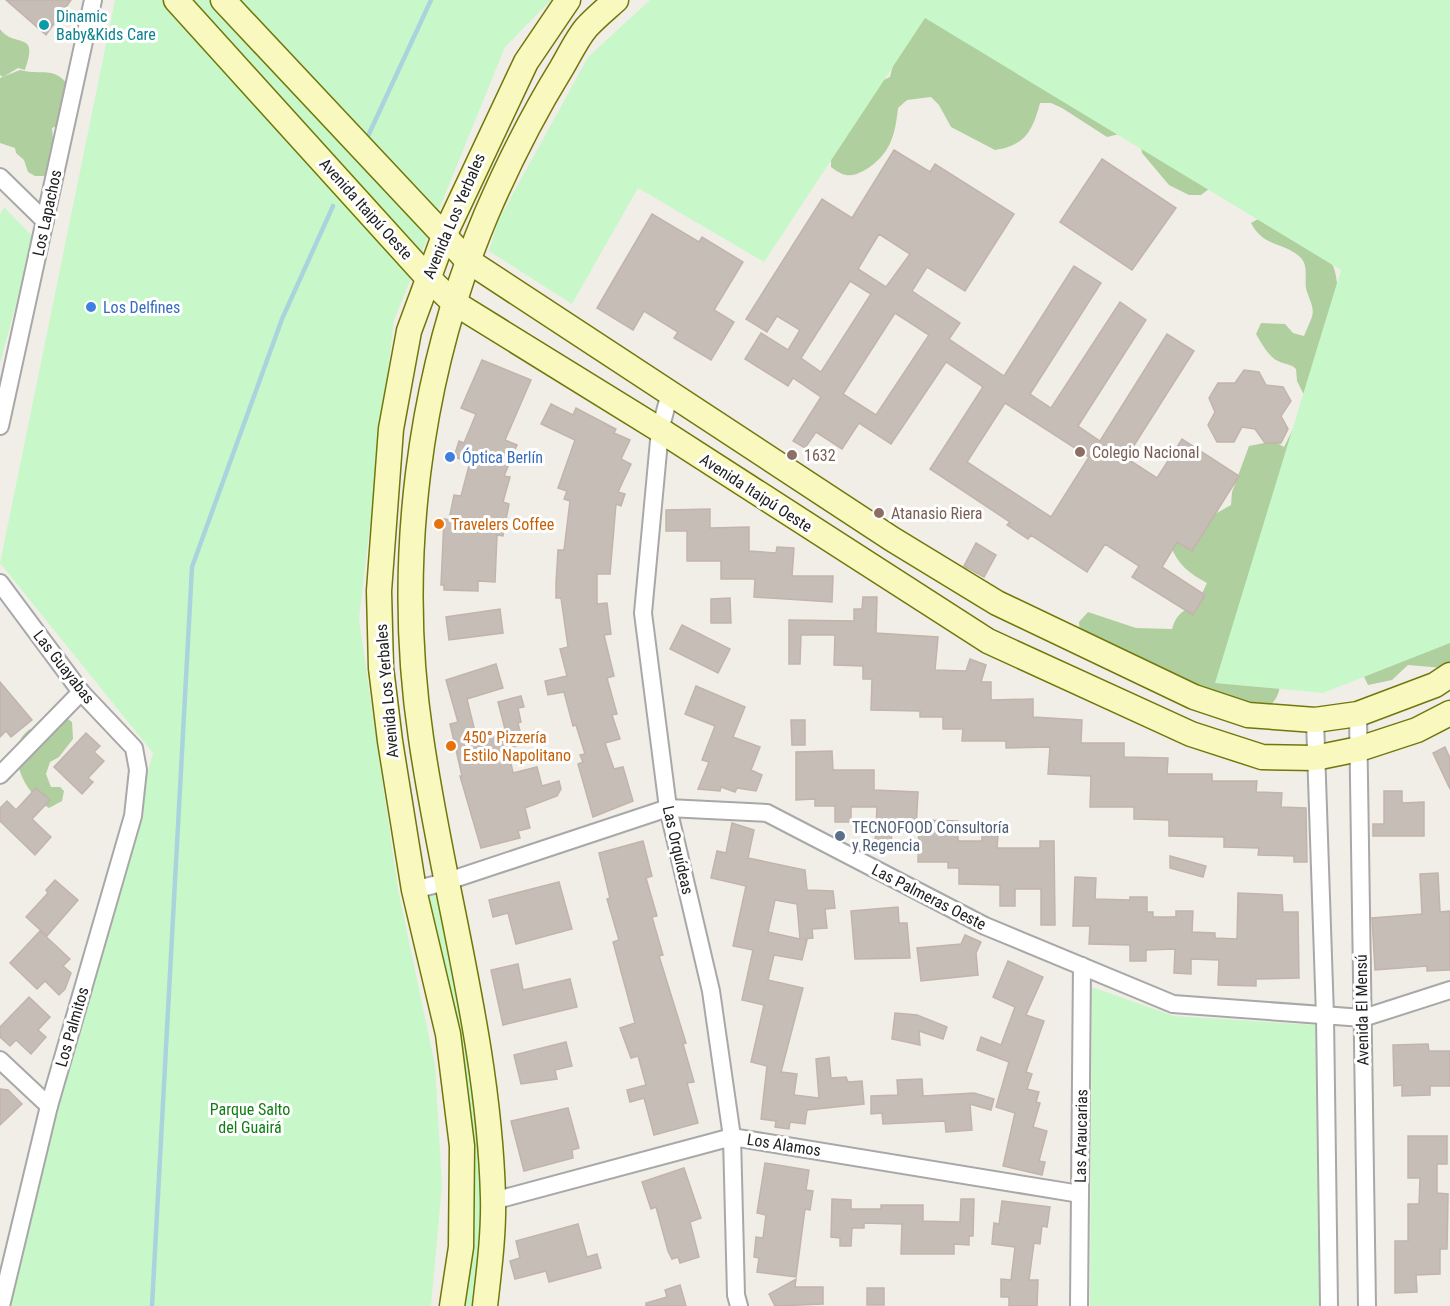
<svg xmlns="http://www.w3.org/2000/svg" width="1450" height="1306" font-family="'Roboto Condensed',sans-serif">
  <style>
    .forest { fill: #afcf9e }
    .park { fill: #c8f8c9 }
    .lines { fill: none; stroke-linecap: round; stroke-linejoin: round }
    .stream { stroke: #aad4dd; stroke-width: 4.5 }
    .building { fill: #c6bdb7; stroke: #c2b4ab; stroke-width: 1.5; fill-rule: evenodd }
    .street-casing { stroke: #a8a8a8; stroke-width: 20 }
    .secondary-casing { stroke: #717709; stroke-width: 27 }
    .street { stroke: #fff; stroke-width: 16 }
    .secondary { stroke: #f8f8bf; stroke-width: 24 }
    .culture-dot { fill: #0f9aa8; stroke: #fff; stroke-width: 2 }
    .shop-dot { fill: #3f7fe0; stroke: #fff; stroke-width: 2 }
    .education-dot { fill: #8d6e63; stroke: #fff; stroke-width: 2 }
    .food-dot { fill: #e8710a; stroke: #fff; stroke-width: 2 }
    .service-dot { fill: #5c6f8a; stroke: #fff; stroke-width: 2 }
    .labels { text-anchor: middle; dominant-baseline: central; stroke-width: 6; stroke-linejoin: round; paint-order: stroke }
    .culture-label { font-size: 16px; fill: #0d838f; stroke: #fff; text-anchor: start }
    .street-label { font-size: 16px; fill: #212121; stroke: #fff }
    .shop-label { font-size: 16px; fill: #366cbe; stroke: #fff; text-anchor: start }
    .education-label { font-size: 16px; fill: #785e54; stroke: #fff; text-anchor: start }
    .food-label { font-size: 16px; fill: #c56008; stroke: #fff; text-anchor: start }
    .service-label { font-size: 16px; fill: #4e5e75; stroke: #fff; text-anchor: start }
    .park-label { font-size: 16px; fill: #107e14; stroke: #fff }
  </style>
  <rect width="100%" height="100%" fill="#f1eee8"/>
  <g class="forest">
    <path d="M1093,0L1210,188L1201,195H1189L1169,185L1142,153L1140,140L1131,131L1107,137L1062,108L1051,103H1040C1033,130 1025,146 995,150L951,127L939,105L931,97L907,100L898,108C895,136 890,155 865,170C851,178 844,177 831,167V153L866,88L890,77L893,65L881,12Z"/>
    <path d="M0,29C14,49 40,29 25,70L18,68L3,77L0,75Z"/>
    <path d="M20,70C42,76 53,65 69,86L59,125L52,128L54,148L50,176H35L28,172L24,160L16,153L15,148L0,143V78Z"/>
    <path d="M1450,115V665L1443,668L1408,665L1392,680L1368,685L1357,662L1281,667C1280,686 1282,698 1265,709L1231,703L1080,634L1079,622L1088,612L1136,628L1172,629C1176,615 1182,610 1196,606L1207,583C1190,574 1177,564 1171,546L1208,518L1231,505L1232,492L1249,446L1274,441L1284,447L1307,401L1297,381L1296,369C1290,363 1285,365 1278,361C1268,356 1262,344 1256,334L1261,323L1285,324L1293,333L1304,336C1314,312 1316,315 1307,292C1303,281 1310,266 1300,257C1283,241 1264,248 1251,223L1272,211L1332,264C1338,275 1335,284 1341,295Z"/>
    <path d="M65,717L72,722L73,739L59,757L50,762L46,774L51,787H60L64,791L62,801L49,808C24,794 2,748 30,729L39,731Z"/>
  </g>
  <g class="park">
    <path d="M115,0H551L505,47L394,320L359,619L398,889L435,1065L442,1185L431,1306H6L153,753L0,563Z"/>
    <path d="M650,0H1450V643L1323,693L1215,683L1341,270L925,18L764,262L638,188L572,304L489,251L498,221L588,57Z"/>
    <path d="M4,207L34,238L0,363V215Z"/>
    <path d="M442,893L468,1020L485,1183L479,1306H459L466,1229L425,898Z"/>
    <path d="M1092,987L1174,1016L1315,1025L1319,1306H1090Z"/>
  </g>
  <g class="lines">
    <g class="stream">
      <path d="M368,136L431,0"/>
      <path d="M152,1306L192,567L282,319L333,206"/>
    </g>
  </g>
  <g class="building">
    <path d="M6,0H71L46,35Z"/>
    <path d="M894,150L930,172L935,164L1014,214L965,291L927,267L912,291L960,323L949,339L1004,376L1074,266L1101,283L1030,394L1051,408L1120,302L1146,320L1078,426L1100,441L1167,334L1194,351L1126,458L1157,478L1182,439L1239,476L1192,551L1177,542L1162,567L1205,595L1193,615L1132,577L1139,566L1105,544L1087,572L1031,535L1028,539L1007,525L1010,522L930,469L983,387L946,362L891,444L859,423L842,449L816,432L805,448L793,441L821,397L793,378L788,386L745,359L761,333L788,350L800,330L777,316L767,332L746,319L822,199L852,218ZM879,234L910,254L886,287L858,269ZM850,281L871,294L821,372L801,358ZM895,313L929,335L876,415L843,394ZM1005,403L1089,457L1051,517L967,462Z"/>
    <path d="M1102,159L1176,208L1132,270L1060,222Z"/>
    <path d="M652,214L699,242L702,237L743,262L714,310L734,322L711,360L674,338L678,332L644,311L633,330L597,308Z"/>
    <path d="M482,360L531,380L505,440L517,445L504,476L510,477L503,502L509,504L503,536L497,535L495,582L478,581V591L444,590V585H441L444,519L449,520L454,495L461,496L470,462L454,457L459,441L464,443L476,414L461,408Z"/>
    <path d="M1244,370L1259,372L1266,385L1283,387L1291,401L1281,416L1288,429L1281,443H1265L1255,429L1242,427L1234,442H1217L1208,425L1215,412L1209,398L1218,383H1235Z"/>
    <path d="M551,404L573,415L576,408L616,429L614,433L630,440L621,459L631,464L618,492L625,494L621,506L616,504L610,574H597V604L607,603L611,634L604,635L614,676L607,678L617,714L612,715L620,739L605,743L614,769L623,767L633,801L593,817L578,764L583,762L580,755L585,754L576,725L573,726L564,692L548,695L545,681L567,676L560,649L568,647L561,598H556V583L558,550H564L570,501L564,499L567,491L558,488L575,440L541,424Z"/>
    <path d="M710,509V528L749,527V551L776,553L777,547L794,548L792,576H833L832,602L754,597L755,579H721V561H687V531H666V510Z"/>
    <path d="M976,543L996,555L984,577L964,566Z"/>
    <path d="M863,597H877L876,633L938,637L935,670L966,671L970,659L986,665L981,682H991V700L1033,699V717L1082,720L1081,743H1124V757L1168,758L1167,774H1212V781H1257L1256,792L1282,793L1281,807L1306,808L1307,862H1294V856L1258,855L1259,848L1224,847V837L1169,836V820L1134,819V807H1090L1091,776L1048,774L1050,747L1006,748V741H962L963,729H943V717H920V711L871,710L872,679H863V666L834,665L835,635H801L800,664H789V620L854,621V609H862Z"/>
    <path d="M730,598L731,623H711V599Z"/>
    <path d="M500,609L503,633L449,640L446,617Z"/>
    <path d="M682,625L730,649L718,673L670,649Z"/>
    <path d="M496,664L503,688L467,699L476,736L505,729L498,702L521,696L524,707L518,708L521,722L518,723L523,744L508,748L513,773L537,767L542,786L559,781L561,789L557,796L525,808L530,828L518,831L520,838L481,848L460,776H462L450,724L458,722L446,680Z"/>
    <path d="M0,682L32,720L11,737L6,731L0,737Z"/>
    <path d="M696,686L745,707L733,737L760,747L751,770L762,775L756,791L737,788L735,792L721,787L720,791L698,789L709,762L702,760L715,726L685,714Z"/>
    <path d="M791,720H805V745H792Z"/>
    <path d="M86,733L100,746L94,752L104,761L88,778L93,782L82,794L54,767Z"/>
    <path d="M1445,747L1450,758V789L1433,753Z"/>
    <path d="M832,751L833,770H874V790L918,792L916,830L892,829L891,844H875L877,807H851V822H835V806H815V799L796,800V752Z"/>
    <path d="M36,788L50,800L32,819L51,837L35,855L0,821V808L7,801L16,810Z"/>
    <path d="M1384,791H1402V803L1424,802V836H1373V824H1384Z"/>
    <path d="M919,820L958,821V841H982V834L998,835L997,848H1040V841H1054L1055,925H1041V889H1015V906H1000V885L959,884V868H948V862H918Z"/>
    <path d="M732,823L754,830L748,858L805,870L807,890L833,891L835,908L825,909L827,928L812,929L813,938L803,939L807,940L802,960L774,955L768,980L803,988L781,1072L797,1074L794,1095L819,1098L816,1059L829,1057L831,1078L846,1077L848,1082L862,1081L864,1104L807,1110L805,1124L790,1122L789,1129L775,1127L776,1121L761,1119L767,1066L751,1062L764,1005L742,1000L753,950L733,946L746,886L711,878L717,851L726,853ZM775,900L797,904L800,939L768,932Z"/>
    <path d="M643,841L652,876L646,878L657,916L652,917L663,955L659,956L686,1043L683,1044L694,1082L687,1083L698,1123L654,1135L644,1098L630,1102L627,1090L646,1085L638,1056L631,1058L620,1028L635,1023L613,942L619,940L607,899L610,898L599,853Z"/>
    <path d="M1170,856L1206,866L1203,877L1170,868Z"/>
    <path d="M1438,873L1440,912L1450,911V970L1427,971V966L1375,970L1372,918L1422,914L1420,874Z"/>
    <path d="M1075,877L1096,878L1095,899L1130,900V897H1147V912H1153V917H1176V911H1193L1192,932L1215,933V938L1237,939L1238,893L1282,895L1283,912H1298L1299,978L1256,979V986L1218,985L1219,960L1191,959V974L1174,973L1175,949L1146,950V961H1130V945L1089,944L1090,926H1073Z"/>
    <path d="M55,880L78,900L47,936L26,917L48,893L46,890Z"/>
    <path d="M559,882L572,929L516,944L508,913L493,917L489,900Z"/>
    <path d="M898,907L899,923H907L910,958L855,959L851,911Z"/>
    <path d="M40,931L70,959L63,966L71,973L65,989L59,995L45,981L37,989L10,963Z"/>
    <path d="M965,935L981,942L976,953L978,975L921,981L917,948L961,944Z"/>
    <path d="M1008,961L1043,977L1026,1015L1044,1021L1026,1072L1032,1074L1027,1089L1039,1092L1036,1102L1040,1103L1033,1127L1047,1131L1039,1161L1045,1162L1042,1175L1003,1166L1015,1113L996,1107L1009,1062L977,1050L981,1037L1001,1045L1015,1007L993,997Z"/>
    <path d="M518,964L523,990L570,979L577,1007L503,1025L491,970Z"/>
    <path d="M29,997L50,1017L38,1030L46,1037L31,1054L16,1040L10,1046L0,1037V1027Z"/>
    <path d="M895,1013L917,1015L947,1027L943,1039L919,1031L920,1045L892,1039Z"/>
    <path d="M566,1042L572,1066L555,1070L557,1079L521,1084L514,1055Z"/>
    <path d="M1428,1044L1429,1051H1450V1086H1430V1095L1402,1096V1085L1394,1086L1393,1045Z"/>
    <path d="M922,1079L923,1096L974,1093L994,1099L991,1110L970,1104L972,1130L946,1132L945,1121L883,1124L882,1113L871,1114V1096L898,1095L897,1080Z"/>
    <path d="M0,1089L8,1090L22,1104L0,1125Z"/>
    <path d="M568,1108L579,1148L572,1150L573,1158L524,1171L511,1121Z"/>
    <path d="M1408,1136H1447V1164H1437V1193L1448,1194L1447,1249H1440V1274L1416,1275L1417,1292L1395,1293V1241H1408V1204H1419L1420,1178H1408Z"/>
    <path d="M765,1163L809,1170L806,1190L813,1191L810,1210L805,1209L796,1277L757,1272L759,1258L754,1257L756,1237L763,1238L766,1215L757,1213Z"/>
    <path d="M684,1168L701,1218L690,1222L699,1257L680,1263L678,1257L672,1259L668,1251L656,1207L651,1209L642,1182Z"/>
    <path d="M832,1199L851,1200V1209H881V1205H923V1221L960,1222L961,1199H974L973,1236H969V1245L954,1244V1254H901L902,1224L864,1223V1228H852L851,1246H840V1238L831,1237Z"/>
    <path d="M1002,1201L1050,1207L1047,1227L1042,1226L1040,1244L1034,1243L1029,1280H1038L1037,1306H1009V1297H1001V1279L1011,1280L1015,1247L992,1244L994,1223L999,1224Z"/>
    <path d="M578,1224L587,1257L597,1254L601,1268L549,1282L546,1271L515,1279L510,1261L520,1258L516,1241Z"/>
    <path d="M796,1279L795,1287H823V1304L775,1306L769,1294Z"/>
    <path d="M680,1285L686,1306H646V1303L667,1297L665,1290Z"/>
    <rect x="867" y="1288" width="17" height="17"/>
  </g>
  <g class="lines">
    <defs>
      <g id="street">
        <path d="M0,177L45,221"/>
        <path d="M670,393L660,430L643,613L668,808L711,991L732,1137L736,1295L739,1306"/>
        <path d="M0,426L93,0"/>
        <path d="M0,583L81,692L134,748L138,770L133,816L49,1106L1,1306"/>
        <path d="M1358,714L1367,1306"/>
        <path d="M1315,720L1325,1016L1329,1306"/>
        <path d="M0,775L81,692"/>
        <path d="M414,890L445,882L668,808L767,813L985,926L1173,1004L1363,1018L1450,990"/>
        <path d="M0,1060L49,1106"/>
        <path d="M493,1201L732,1137L1080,1194"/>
        <path d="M1079,1306L1082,966"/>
      </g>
      <g id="secondary">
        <path d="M176,0L427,277L453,302L660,430L988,641L1191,734L1262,757L1315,758L1359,749L1417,730L1450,713"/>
        <path d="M223,0L467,260L892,539L997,603L1194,697L1248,715L1315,720L1358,714L1435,685L1450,675"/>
        <path d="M452,1306L461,1247L462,1146L448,1034L414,890L390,741L381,668L379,591L391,429L409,331L444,236L526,62L568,0"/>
        <path d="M485,1306C489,1271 494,1233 493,1197C489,1041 443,891 421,738C395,564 418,377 486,215C508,164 532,116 561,69C569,56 576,40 586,28C595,18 606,9 616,0"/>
      </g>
    </defs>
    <use href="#street" class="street-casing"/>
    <use href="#secondary" class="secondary-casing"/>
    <use href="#street" class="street"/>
    <use href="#secondary" class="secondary"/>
  </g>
  <circle class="culture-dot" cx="44" cy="25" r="6"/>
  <g class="shop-dot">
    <circle cx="91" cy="307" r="6"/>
    <circle cx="450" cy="457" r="6"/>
  </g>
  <g class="education-dot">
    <circle cx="1080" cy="452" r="6"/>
    <circle cx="792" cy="455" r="6"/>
    <circle cx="879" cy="513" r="6"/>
  </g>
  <g class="food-dot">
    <circle cx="439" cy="524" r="6"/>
    <circle cx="451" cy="746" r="6"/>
  </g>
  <circle class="service-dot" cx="840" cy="836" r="6"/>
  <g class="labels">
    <g class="culture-label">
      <text x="56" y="16">Dinamic<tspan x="56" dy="18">Baby&amp;Kids Care</tspan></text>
    </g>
    <g class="street-label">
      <text transform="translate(366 209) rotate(48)">Avenida Itaipú Oeste</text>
      <text transform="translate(47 213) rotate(-78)">Los Lapachos</text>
      <text transform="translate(454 216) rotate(-67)">Avenida Los Yerbales</text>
      <text transform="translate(756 493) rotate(33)">Avenida Itaipú Oeste</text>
      <text transform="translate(64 667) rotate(52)">Las Guayabas</text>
      <text transform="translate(387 691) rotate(-95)">Avenida Los Yerbales</text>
      <text transform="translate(678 850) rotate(77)">Las Orquídeas</text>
      <text transform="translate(929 897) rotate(27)">Las Palmeras Oeste</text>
      <text transform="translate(1362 1010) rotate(-91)">Avenida El Mensú</text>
      <text transform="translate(72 1027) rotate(-74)">Los Palmitos</text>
      <text transform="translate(1081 1136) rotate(-89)">Las Araucarias</text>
      <text transform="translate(784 1145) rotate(9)">Los Alamos</text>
    </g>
    <g class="shop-label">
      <text x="103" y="307">Los Delfines</text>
      <text x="462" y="457">Óptica Berlín</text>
    </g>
    <g class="education-label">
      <text x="1092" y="452">Colegio Nacional</text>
      <text x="804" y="455">1632</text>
      <text x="891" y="513">Atanasio Riera</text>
    </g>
    <g class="food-label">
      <text x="451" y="524">Travelers Coffee</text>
      <text x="463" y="737">450° Pizzería<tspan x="463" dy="18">Estilo Napolitano</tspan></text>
    </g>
    <g class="service-label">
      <text x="852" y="827">TECNOFOOD Consultoría<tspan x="852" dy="18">y Regencia</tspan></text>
    </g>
    <g class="park-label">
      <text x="250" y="1109">Parque Salto<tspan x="250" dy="18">del Guairá</tspan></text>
    </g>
  </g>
</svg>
